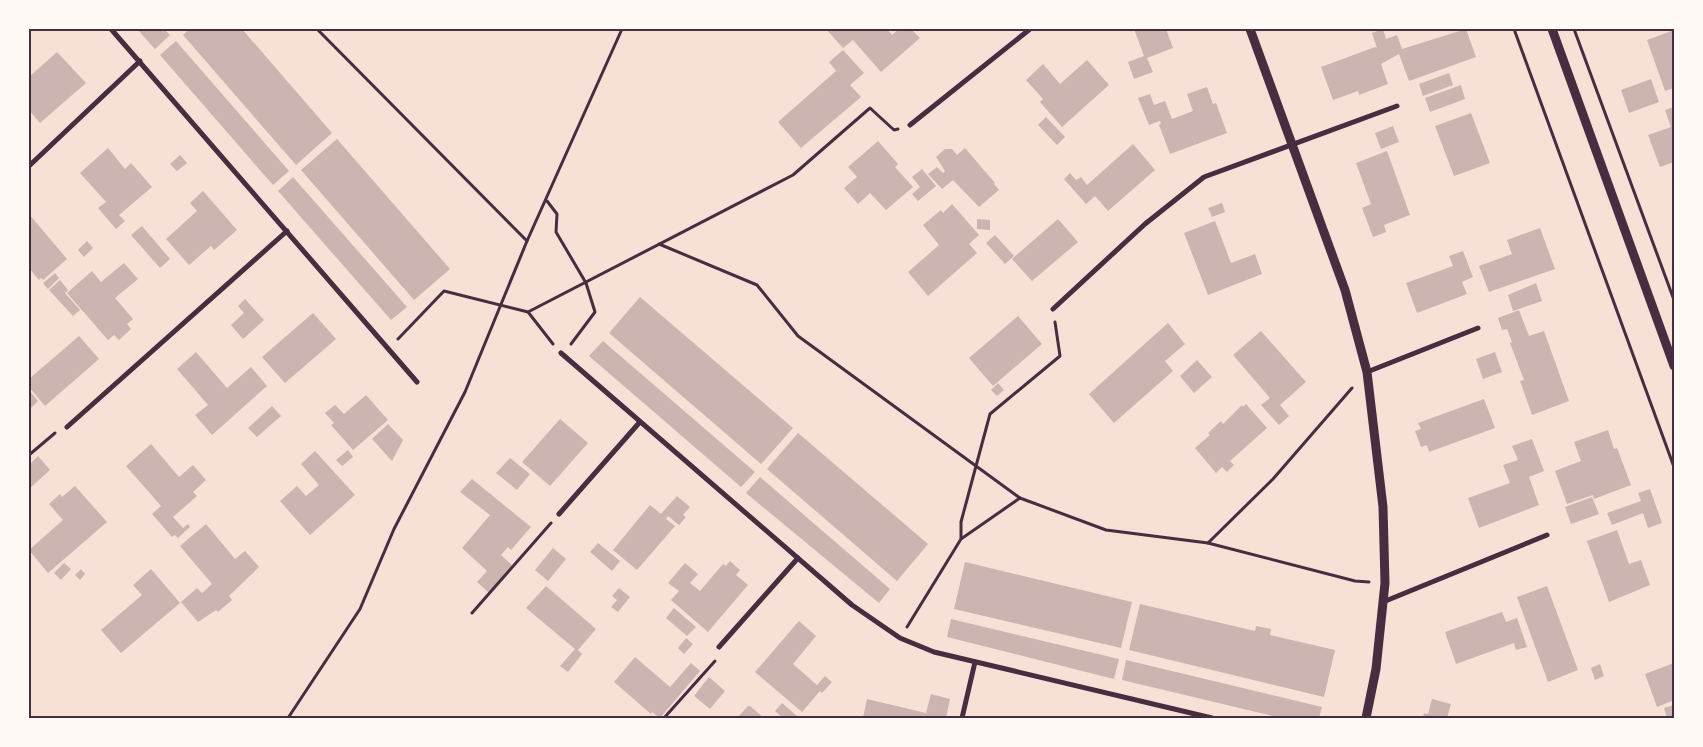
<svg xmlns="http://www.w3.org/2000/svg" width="1703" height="747" font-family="'Open Sans',sans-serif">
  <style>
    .building { fill: #ccb4b1 }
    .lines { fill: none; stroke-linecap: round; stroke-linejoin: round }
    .path { stroke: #4a2c40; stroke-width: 3 }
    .minor { stroke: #4a2c40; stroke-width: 5 }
    .tertiary { stroke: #4a2c40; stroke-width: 9 }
    .neatline { fill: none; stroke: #4a2c40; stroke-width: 2 }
  </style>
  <rect width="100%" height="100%" fill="#f7e1d7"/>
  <g class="building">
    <path d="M137,29H164L170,35L155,49Z"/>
    <path d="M190,29H242L332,133L296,165L183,35Z"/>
    <path d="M826,29H887L892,35L899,29H911L920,38L881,72L853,40L843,48Z"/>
    <path d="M1134,29H1166L1173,48L1147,58L1153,72L1134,79L1128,62L1144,56Z"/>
    <path d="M1383,29L1386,39L1397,35L1402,49L1466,29L1476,57L1409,81L1399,54L1381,64L1388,84L1359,95L1358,91L1333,100L1321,67L1375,47L1377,48L1372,33Z"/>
    <path d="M1674,30V88L1665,91L1647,40Z"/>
    <path d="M176,41L289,171L273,185L160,55Z"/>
    <path d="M843,50L864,73L850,85L861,97L801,148L778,122L836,71L829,62Z"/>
    <path d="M57,52L86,83L40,123L29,110V77Z"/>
    <path d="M1087,60L1109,85L1062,127L1040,102L1043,99L1026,80L1043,64L1060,84Z"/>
    <path d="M1449,73L1453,85L1423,96L1419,84Z"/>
    <path d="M1651,79L1659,102L1629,113L1621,90Z"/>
    <path d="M1461,85L1465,99L1430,112L1425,98Z"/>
    <path d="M1207,87L1213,104L1216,103L1227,133L1170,154L1159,125L1161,123L1160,121L1149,125L1138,98L1150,94L1154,105L1165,101L1172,119L1193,111L1187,94Z"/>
    <path d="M1674,107V162L1660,167L1648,135L1671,127L1665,110Z"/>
    <path d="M1471,113L1490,163L1454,176L1435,126Z"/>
    <path d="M1046,117L1065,137L1057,145L1038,125Z"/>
    <path d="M1393,126L1399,142L1381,149L1375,133Z"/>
    <path d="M337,139L450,269L414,300L301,170Z"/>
    <path d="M878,141L898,164L895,167L913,187L886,210L870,193L858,204L844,188L857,177L848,167Z"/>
    <path d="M1133,144L1155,170L1108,211L1095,196L1086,204L1064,179L1070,173L1076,180L1081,177L1087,185Z"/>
    <path d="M108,148L125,169L131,163L152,187L119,215L125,221L116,229L98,208L106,202L80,173Z"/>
    <path d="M965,148L995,183L994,184L999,190L979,207L953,180L942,189L928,174L937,167L943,173L945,171L936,157L945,149H952L957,155Z"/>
    <path d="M1387,151L1410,215L1384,225L1386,232L1373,237L1362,208L1371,204L1356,163Z"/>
    <path d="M180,155L187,163L177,171L170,164Z"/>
    <path d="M922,169L936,186L918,201L912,194L920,187L912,177Z"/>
    <path d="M293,177L407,307L391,320L278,191Z"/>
    <path d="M203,191L237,230L214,250L211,246L189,265L166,239L197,211L190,203Z"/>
    <path d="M1222,203L1225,212L1212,217L1208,208Z"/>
    <path d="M952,204L979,235L969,244L977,253L928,296L908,272L939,245L923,225L941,210L943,213Z"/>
    <path d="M29,214L67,259L43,280L41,278L39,280L29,268Z"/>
    <path d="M977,219L990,220V230L977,229Z"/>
    <path d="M1058,219L1078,242L1032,281L1012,259Z"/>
    <path d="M1215,221L1231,263L1255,254L1262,274L1208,295L1184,233Z"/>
    <path d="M142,226L170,259L160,268L131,235Z"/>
    <path d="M1540,228L1555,269L1489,292L1479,266L1512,254L1507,240Z"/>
    <path d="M995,235L1014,256L1005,264L986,243Z"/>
    <path d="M87,241L93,248L84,257L78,250Z"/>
    <path d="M1463,251L1473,277L1462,282L1467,294L1417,313L1406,283L1453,266L1449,256Z"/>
    <path d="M124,263L138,279L115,298L133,319L127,324L131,329L119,340L114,335L108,340L67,293L92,271L101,282Z"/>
    <path d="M55,273L59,278L48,289L43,283Z"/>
    <path d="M60,280L68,290L65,293L80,310L73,316L49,290Z"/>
    <path d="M1536,283L1542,301L1513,311L1508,295Z"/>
    <path d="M640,297L793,428L761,464L609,333Z"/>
    <path d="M245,299L264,320L243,339L231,325L244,313L238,306Z"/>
    <path d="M1519,310L1529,336L1544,331L1569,401L1532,415L1520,381L1524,380L1510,343L1512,342L1507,329L1502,330L1498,318Z"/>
    <path d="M313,313L336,339L285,383L262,357Z"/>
    <path d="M1018,316L1042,344L993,386L969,358Z"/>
    <path d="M1168,323L1185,344L1165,361L1173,371L1114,423L1089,394Z"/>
    <path d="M1261,331L1306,382L1280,405L1289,416L1279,425L1261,405L1270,398L1233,355Z"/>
    <path d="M79,336L99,359L45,406L29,387V379Z"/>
    <path d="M603,341L755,472L741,487L589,356Z"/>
    <path d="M196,352L227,388L251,367L267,386L212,435L195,415L208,405L177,369Z"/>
    <path d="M1495,352L1502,372L1483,379L1476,359Z"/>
    <path d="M1197,360L1212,377L1194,393L1180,376Z"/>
    <path d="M998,383L1004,390L997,396L991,390Z"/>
    <path d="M29,390L38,401L29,410Z"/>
    <path d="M366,395L388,420L353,450L331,425L334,423L325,413L335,405L344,414Z"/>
    <path d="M1484,399L1495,428L1429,452L1427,445L1421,447L1415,431L1421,429L1418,423Z"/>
    <path d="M1246,404L1267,428L1230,461L1234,465L1227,472L1222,467L1216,473L1195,448L1210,435L1208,433L1221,421L1223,424L1242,405L1243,407Z"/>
    <path d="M272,406L281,416L257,437L248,428Z"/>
    <path d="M560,419L588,443L550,486L522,462Z"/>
    <path d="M388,424L403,440L392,461L372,439Z"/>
    <path d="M1608,430L1614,449L1617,448L1631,485L1594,499L1593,495L1567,504L1555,471L1581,461L1574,442Z"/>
    <path d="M798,433L928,544L897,581L767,469Z"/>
    <path d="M1532,439L1544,471L1529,477L1539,505L1479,528L1468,498L1510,483L1503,465L1518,460L1512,446Z"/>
    <path d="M151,444L179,477L193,465L206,480L193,492L197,496L173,517L183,528L188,524L190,527L178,538L175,535L172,537L152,514L161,506L126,466Z"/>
    <path d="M348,450L353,457L342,466L336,460Z"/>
    <path d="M315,451L355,495L310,535L280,501L297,486L306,496L319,485L301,464Z"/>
    <path d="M38,456L50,470L29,489V465Z"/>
    <path d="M510,458L530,474L517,490L496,473Z"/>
    <path d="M760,477L890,589L879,603L746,493Z"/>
    <path d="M472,479L531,527L511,550L508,547L501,555L513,566L489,593L477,582L487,571L462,548L490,515L460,492Z"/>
    <path d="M75,486L107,522L48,573L29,550L63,520L49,504L60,494L62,497Z"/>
    <path d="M1650,489L1662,523L1648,528L1643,513L1612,525L1607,513L1641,501L1638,493Z"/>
    <path d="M677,496L690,507L683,515L686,517L679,525L668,516L666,519L675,526L637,570L613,550L650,505L661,514Z"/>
    <path d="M1592,497L1599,514L1571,524L1565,507Z"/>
    <path d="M206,524L235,559L245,551L259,567L229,596L232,600L218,612L216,610L198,622L181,602L197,588L202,593L212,584L180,546Z"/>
    <path d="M1617,530L1629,564L1641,560L1650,585L1609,602L1587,541Z"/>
    <path d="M598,543L620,561L612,571L590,552Z"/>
    <path d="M553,548L566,559L548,581L535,570Z"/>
    <path d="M730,561L740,570L736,575L748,585L708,632L671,600L679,591L668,583L685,563L698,574L690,583L700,591L723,564L726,566Z"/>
    <path d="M965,562L1132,602L1121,648L954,609Z"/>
    <path d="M64,563L71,569L61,580L54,573Z"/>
    <path d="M81,569L85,574L80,580L75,575Z"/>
    <path d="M151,569L180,603L121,653L101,630L142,595L133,585Z"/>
    <path d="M546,586L596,629L578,650L582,654L568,672L560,666L575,649L526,608Z"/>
    <path d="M1547,586L1578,670L1548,682L1517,597Z"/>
    <path d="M619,588L630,597L618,612L611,607L617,600L612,596Z"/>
    <path d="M1140,604L1255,631L1256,626L1271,629L1270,635L1335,650L1324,697L1129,650Z"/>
    <path d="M674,608L696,627L687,636L666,618Z"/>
    <path d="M1502,612L1506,622L1517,618L1527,647L1516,650L1514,643L1456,664L1445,632Z"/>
    <path d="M951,619L1119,659L1114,679L947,637Z"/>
    <path d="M799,621L816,636L793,664L817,685L825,676L832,682L822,693L820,691L802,712L755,672Z"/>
    <path d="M686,638L693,644L684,654L678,648Z"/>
    <path d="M635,657L670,687L691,663L700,671L660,718L652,712L651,714L614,682Z"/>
    <path d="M1126,660L1322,707L1319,718H1282L1122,680Z"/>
    <path d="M1674,663V700L1657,707L1645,674Z"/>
    <path d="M1600,664L1604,676L1595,680L1591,668Z"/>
    <path d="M709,677L725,691L710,709L694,696Z"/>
    <path d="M931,694L950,699L946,718H863L867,699L926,713Z"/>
    <path d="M1432,699L1451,704L1447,718H1423L1424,713L1428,714Z"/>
    <path d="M782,703L799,718H783L775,711Z"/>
    <path d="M1674,705V718H1667L1664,708Z"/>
    <path d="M748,706H750L764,718H737Z"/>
  </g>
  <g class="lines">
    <g class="path">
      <path d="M317,29L527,241"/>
      <path d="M1514,29L1674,467"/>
      <path d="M1574,29L1674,300"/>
      <path d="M547,201L557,214L556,232L586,283L595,312L571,344"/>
      <path d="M659,244L757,285L798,336L976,466L961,522V538"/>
      <path d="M528,312L793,175L870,108L894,130L898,129"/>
      <path d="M398,339L444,291L528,312L553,344"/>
      <path d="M29,455L55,433"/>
      <path d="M1020,498L976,466L990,414L1060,356L1055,322"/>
      <path d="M1208,543L1273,479L1352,388"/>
      <path d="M472,613L551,523"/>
      <path d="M907,627L961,539L1020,498L1106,530L1208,543L1355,581L1369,582"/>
      <path d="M288,718L360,609L394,529L465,392L527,241L622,29"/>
      <path d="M664,718L715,661"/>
    </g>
    <g class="minor">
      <path d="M111,29L417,382"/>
      <path d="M910,125L1030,29"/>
      <path d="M29,166L140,61"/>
      <path d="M1053,309L1145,224L1204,177L1397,106"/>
      <path d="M561,353L852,605L900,638L934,652L1212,718"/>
      <path d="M1367,372L1478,328"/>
      <path d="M67,427L287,231"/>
      <path d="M559,514L639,423"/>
      <path d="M1383,602L1547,535"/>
      <path d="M719,647L798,558"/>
      <path d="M962,718L975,662"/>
    </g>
    <g class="tertiary">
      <path d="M1250,29L1345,290L1367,372L1383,507L1385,583L1376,669L1366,718"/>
      <path d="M1552,29L1674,366"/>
    </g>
  </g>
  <rect width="1703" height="747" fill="none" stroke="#fffaf5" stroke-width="60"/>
  <rect x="30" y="30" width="1643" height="687" class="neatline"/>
</svg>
